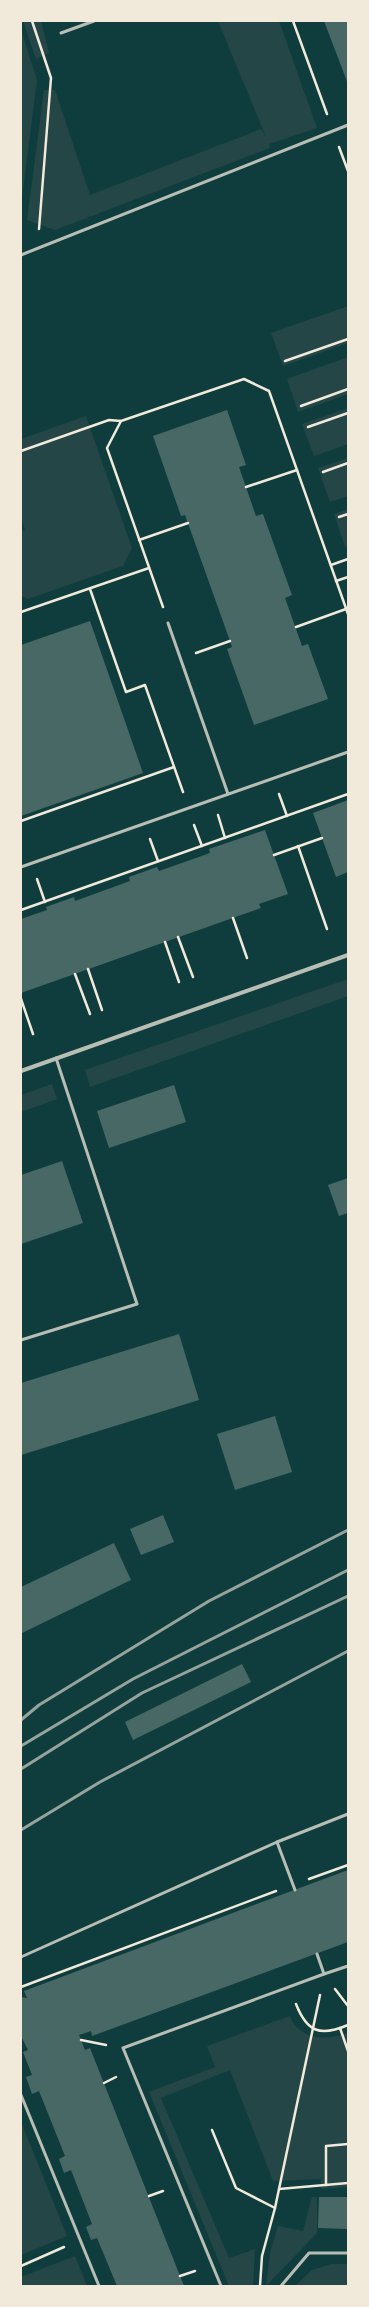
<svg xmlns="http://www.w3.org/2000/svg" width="369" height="2307" font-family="'Roboto Condensed',sans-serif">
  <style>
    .green { fill: #244646 }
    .building { fill: #486865 }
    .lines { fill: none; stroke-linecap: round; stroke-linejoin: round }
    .path { stroke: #f1e9da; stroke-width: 2.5 }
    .service { stroke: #b8beb3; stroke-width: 3 }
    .minor { stroke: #b8beb3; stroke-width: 4 }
    .rail { stroke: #97a49c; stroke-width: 3 }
  </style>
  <rect width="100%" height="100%" fill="#0f3d3e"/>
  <g class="green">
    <path d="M23,21H41L49,53L36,59Z"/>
    <path d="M218,21H279L317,128L269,144L270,148L55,230L27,220L44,90H55L90,195L261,129L266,137Z"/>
    <path d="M21,30L37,80L21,206Z"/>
    <path d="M348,306V343L283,366L271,333Z"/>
    <path d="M348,357V394L298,412L287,379Z"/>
    <path d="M348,408V444L314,456L302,424Z"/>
    <path d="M86,416L132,548L123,566L28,599L21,596V531L25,530L21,519V439Z"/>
    <path d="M348,458V496L330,502L318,468Z"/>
    <path d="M348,509V546L345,547L334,514Z"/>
    <path d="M348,979V996L90,1087L85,1070Z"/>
    <path d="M52,1084L57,1099L21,1112V1095Z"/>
    <path d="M290,2016C299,2040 326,2041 348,2033V2187L321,2189V2179L273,2181L230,2070L161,2098L229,2258L255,2249L253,2286H229L149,2092L215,2067L207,2046Z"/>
    <path d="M21,2122L67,2236L21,2255Z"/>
    <path d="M312,2197H317V2233L266,2286L270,2253L278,2226L303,2231Z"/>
    <path d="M75,2256L87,2286H21V2277Z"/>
    <path d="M331,2264H348V2286H295L312,2270Z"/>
  </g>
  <g class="building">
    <path d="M324,21H348V84Z"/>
    <path d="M227,410L246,465L239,467L256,516L263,514L292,595L285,598L302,646L308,644L328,699L254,725L227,649L232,647L230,641L185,515L181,516L153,436Z"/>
    <path d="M90,621L143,773L21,816V645Z"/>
    <path d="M348,800V872L336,877L313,813Z"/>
    <path d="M265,830L288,894L259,904L261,908L21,993V919L47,910L46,907L74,897L75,901L130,881L129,877L157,867L159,871L210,853L209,849Z"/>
    <path d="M174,1085L186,1122L109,1148L97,1111Z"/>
    <path d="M62,1161L83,1223L21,1244V1175Z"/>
    <path d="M348,1178V1213L339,1216L328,1185Z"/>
    <path d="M179,1334L199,1400L21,1455V1383Z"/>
    <path d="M275,1416L292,1472L235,1490L217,1434Z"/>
    <path d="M163,1515L174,1542L141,1555L130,1529Z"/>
    <path d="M114,1543L131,1580L22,1633L21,1587Z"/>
    <path d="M242,1664L251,1682L133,1740L125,1722Z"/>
    <path d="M348,1870V1942L92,2036L91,2031L79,2035L85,2050L90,2048L184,2286H117L97,2238L91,2240L86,2227L92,2224L71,2170L64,2173L59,2159L65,2156L39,2091L32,2094L26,2077L32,2075L23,2052L28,2050L21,2036V1997L27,1998L24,1991Z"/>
    <path d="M319,2197H348V2229L318,2228Z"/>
  </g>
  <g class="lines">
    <g class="path">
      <path d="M32,21L51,78L39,229"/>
      <path d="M293,21L327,114"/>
      <path d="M339,147L348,171"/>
      <path d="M285,361L348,339"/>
      <path d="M301,406L348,389"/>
      <path d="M308,427L348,413"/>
      <path d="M21,451L109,420L121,421"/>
      <path d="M323,472L348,463"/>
      <path d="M246,487L297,470"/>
      <path d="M339,517L348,514"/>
      <path d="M139,540L188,523"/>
      <path d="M331,565L348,559"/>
      <path d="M336,581L348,577"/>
      <path d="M90,589L126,692L145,685L183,792"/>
      <path d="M163,607L107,448L121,421L244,379L269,391L348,614"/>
      <path d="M21,612L149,568"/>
      <path d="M296,627L346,609"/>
      <path d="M196,653L230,641"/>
      <path d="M279,794L287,816"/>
      <path d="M218,815L225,838"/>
      <path d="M21,821L174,767"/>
      <path d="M194,825L202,846"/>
      <path d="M150,839L158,861"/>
      <path d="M298,846L327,929"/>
      <path d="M274,855L322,838"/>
      <path d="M37,879L45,902"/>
      <path d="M21,910L348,794"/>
      <path d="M233,918L247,958"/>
      <path d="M178,937L193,977"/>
      <path d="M165,942L179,982"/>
      <path d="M88,969L102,1010"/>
      <path d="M75,974L90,1014"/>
      <path d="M21,999L33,1034"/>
      <path d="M309,1879L348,1865"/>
      <path d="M21,1987L276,1891"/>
      <path d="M335,1989L348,2006"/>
      <path d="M296,2004C307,2032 320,2037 348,2025"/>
      <path d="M340,2028L348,2051"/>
      <path d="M81,2040L106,2045"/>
      <path d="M104,2083L116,2077"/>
      <path d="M212,2130L236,2188L275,2208"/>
      <path d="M326,2185V2146L348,2144"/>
      <path d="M279,2189L348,2183"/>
      <path d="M149,2196L163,2191"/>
      <path d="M21,2266L64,2247"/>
      <path d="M180,2276L195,2271"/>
      <path d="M260,2286L262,2256L275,2208L320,1995"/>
    </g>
    <g class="service">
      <path d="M61,33L94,21"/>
      <path d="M21,255L348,125"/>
      <path d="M168,623L228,794"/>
      <path d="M21,867L348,752"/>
      <path d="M21,1340L137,1304L56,1058"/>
      <path d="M277,1842L295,1890"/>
      <path d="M21,1957L277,1842L348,1814"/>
      <path d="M324,1974L348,1966"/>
      <path d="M21,2095L99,2286"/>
      <path d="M221,2286L123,2048L324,1974L317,1954"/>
      <path d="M281,2286L309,2253H348"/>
    </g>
    <path class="minor" d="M21,1071L348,955"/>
    <g class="rail">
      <path d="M21,1720L39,1705L209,1601L348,1530"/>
      <path d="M21,1746L133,1679L348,1570"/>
      <path d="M21,1769L142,1693L348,1596"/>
      <path d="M21,1830L100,1782L348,1651"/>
    </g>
  </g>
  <rect width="369" height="2307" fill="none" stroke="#f1e9da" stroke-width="44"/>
</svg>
